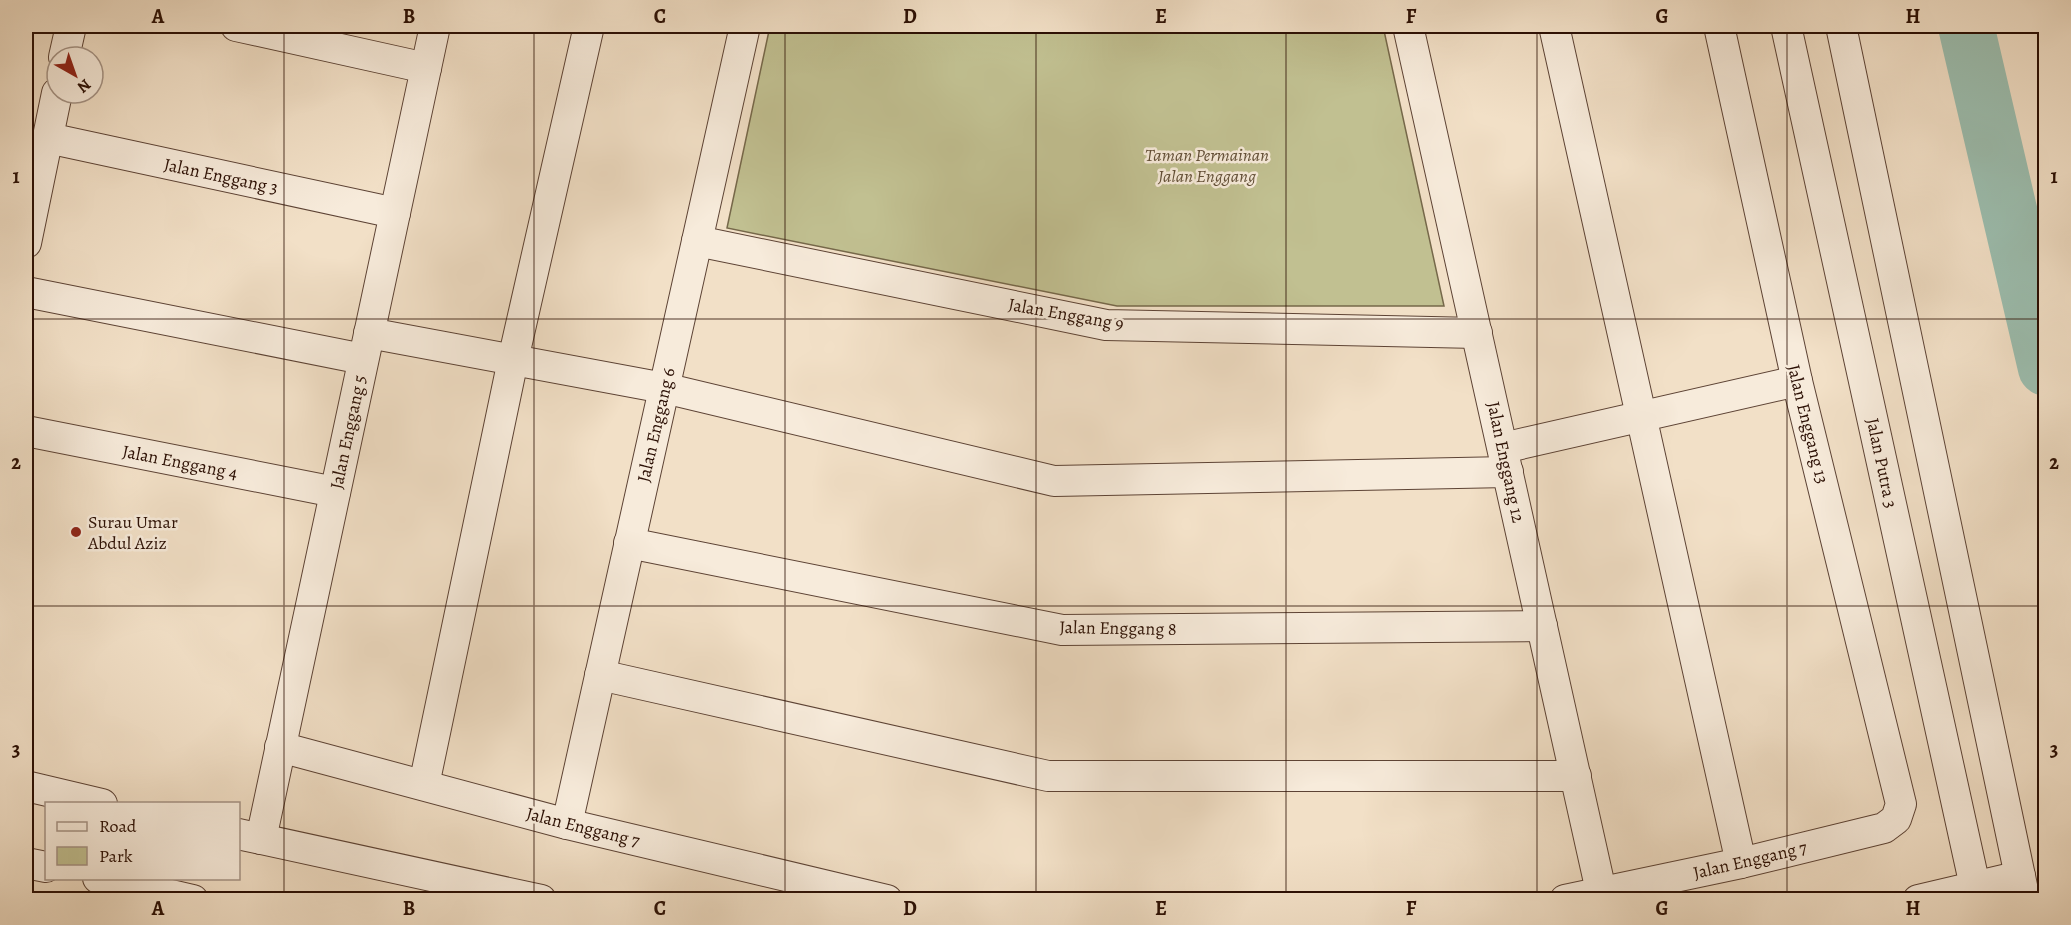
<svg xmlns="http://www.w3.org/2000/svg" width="2071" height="925" font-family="Alegreya,serif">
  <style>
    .green { fill: #c1c091; stroke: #76684a; stroke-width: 1.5 }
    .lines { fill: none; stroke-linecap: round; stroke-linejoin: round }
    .river { stroke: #9cbeaf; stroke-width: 56 }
    .minor-casing { stroke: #5d4335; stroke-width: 32 }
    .minor { stroke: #f7ebdb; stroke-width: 30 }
    .grid { fill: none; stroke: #2b0f04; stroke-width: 1.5; stroke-opacity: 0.55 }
    .poi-dot { fill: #8f2418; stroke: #f7ebdb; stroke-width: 2 }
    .labels { text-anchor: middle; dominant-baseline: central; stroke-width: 5; stroke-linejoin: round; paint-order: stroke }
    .park-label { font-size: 18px; font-style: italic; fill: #604d35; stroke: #f7ebdb }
    .street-label { font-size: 18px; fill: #2b0f04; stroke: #f7ebdb }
    .poi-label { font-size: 18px; fill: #2b0f04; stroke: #f7ebdb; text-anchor: start }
    .neatline { fill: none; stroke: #2b0f04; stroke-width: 2 }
    .grid-label { font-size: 20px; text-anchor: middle; font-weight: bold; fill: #2b0f04 }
  </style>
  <rect width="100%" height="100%" fill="#f2e0c7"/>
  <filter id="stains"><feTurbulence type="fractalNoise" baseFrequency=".00333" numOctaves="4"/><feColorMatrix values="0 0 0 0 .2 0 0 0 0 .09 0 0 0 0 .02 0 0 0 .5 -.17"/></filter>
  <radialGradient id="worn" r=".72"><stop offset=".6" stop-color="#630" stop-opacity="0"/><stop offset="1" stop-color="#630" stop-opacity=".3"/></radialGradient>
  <path class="green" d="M770,26H1383L1444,306H1117L727,228Z"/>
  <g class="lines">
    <path class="river" d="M1966,26L2046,368"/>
    <defs>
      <g id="minor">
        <path d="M236,26L426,68"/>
        <path d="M1408,26L1603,900"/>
        <path d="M1554,26L1741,863"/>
        <path d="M1786,26L1978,900"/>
        <path d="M1841,26L2025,900"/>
        <path d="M64,57L71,26"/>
        <path d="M48,138L395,213"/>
        <path d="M697,241L1106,325L1477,333"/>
        <path d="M26,243L57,93"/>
        <path d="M26,292L363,359"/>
        <path d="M369,333L664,388L1054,481L1508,472"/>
        <path d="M26,431L335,492"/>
        <path d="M1503,448L1797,381"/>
        <path d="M629,543L1062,630L1542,626"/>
        <path d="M600,675L1048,776H1576"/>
        <path d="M280,747L567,824L887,900"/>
        <path d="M424,785L513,360L589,26"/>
        <path d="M26,786L102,804"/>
        <path d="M567,824L745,26"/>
        <path d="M238,834L541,900"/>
        <path d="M261,839L435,26"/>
        <path d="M26,863L46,867"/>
        <path d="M98,878L193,900"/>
        <path d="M1565,900L1741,863L1884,828L1896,819L1901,804L1797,381L1719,26"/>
        <path d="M1918,900L2020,876"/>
      </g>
    </defs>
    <use href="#minor" class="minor-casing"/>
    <use href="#minor" class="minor"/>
  </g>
  <path class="grid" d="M284,26V900M534,26V900M785,26V900M1036,26V900M1286,26V900M1537,26V900M1787,26V900M26,319H2046M26,606H2046"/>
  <circle class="poi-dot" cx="76" cy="532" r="6"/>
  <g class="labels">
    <g class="park-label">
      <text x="1207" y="155">Taman Permainan<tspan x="1207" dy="21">Jalan Enggang</tspan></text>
    </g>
    <g class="street-label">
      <text transform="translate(221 176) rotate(12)">Jalan Enggang 3</text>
      <text transform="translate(1066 314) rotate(10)">Jalan Enggang 9</text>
      <text transform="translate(1808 424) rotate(76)">Jalan Enggang 13</text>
      <text transform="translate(656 425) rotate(-77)">Jalan Enggang 6</text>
      <text transform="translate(348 432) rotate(-78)">Jalan Enggang 5</text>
      <text transform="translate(180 462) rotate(11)">Jalan Enggang 4</text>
      <text transform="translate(1506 462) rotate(78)">Jalan Enggang 12</text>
      <text transform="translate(1882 463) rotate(78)">Jalan Putra 3</text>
      <text transform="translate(1118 628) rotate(1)">Jalan Enggang 8</text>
      <text transform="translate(583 827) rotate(14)">Jalan Enggang 7</text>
      <text transform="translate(1750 860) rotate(-13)">Jalan Enggang 7</text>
    </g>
    <g class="poi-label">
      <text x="88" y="522">Surau Umar<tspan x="88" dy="21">Abdul Aziz</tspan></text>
    </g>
  </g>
  <rect width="2071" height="925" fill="none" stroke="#f2e0c7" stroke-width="66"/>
  <rect x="45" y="802" width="195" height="78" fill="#f7ebdb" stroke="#a59385" stroke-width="1.5"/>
  <rect x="57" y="822" width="30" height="9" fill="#f7ebdb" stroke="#a59385" stroke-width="1.5"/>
  <text x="99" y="832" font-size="18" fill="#2b0f04">Road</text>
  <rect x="57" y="847" width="30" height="18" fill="#c1c091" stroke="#a59385" stroke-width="1.5"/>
  <text x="99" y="862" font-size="18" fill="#2b0f04">Park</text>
  <g transform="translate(75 75) rotate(140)"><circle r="28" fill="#f7ebdb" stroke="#a59385" stroke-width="1.5"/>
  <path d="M0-4.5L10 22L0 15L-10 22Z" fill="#8f2418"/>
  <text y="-9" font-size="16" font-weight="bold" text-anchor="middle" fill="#2b0f04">N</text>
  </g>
  <rect x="33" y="33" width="2005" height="859" class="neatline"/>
  <g class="grid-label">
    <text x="158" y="23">A</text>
    <text x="409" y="23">B</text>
    <text x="660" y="23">C</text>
    <text x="910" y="23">D</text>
    <text x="1161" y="23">E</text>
    <text x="1411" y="23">F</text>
    <text x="1662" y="23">G</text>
    <text x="1913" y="23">H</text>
    <text x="16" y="183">1</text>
    <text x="2054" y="183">1</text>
    <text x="16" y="469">2</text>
    <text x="2054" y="469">2</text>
    <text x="16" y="756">3</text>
    <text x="2054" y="756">3</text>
    <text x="158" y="915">A</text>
    <text x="409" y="915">B</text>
    <text x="660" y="915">C</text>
    <text x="910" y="915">D</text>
    <text x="1161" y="915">E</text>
    <text x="1411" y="915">F</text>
    <text x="1662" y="915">G</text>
    <text x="1913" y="915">H</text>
  </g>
  <rect width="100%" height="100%" filter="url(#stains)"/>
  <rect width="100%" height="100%" fill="url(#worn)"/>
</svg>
